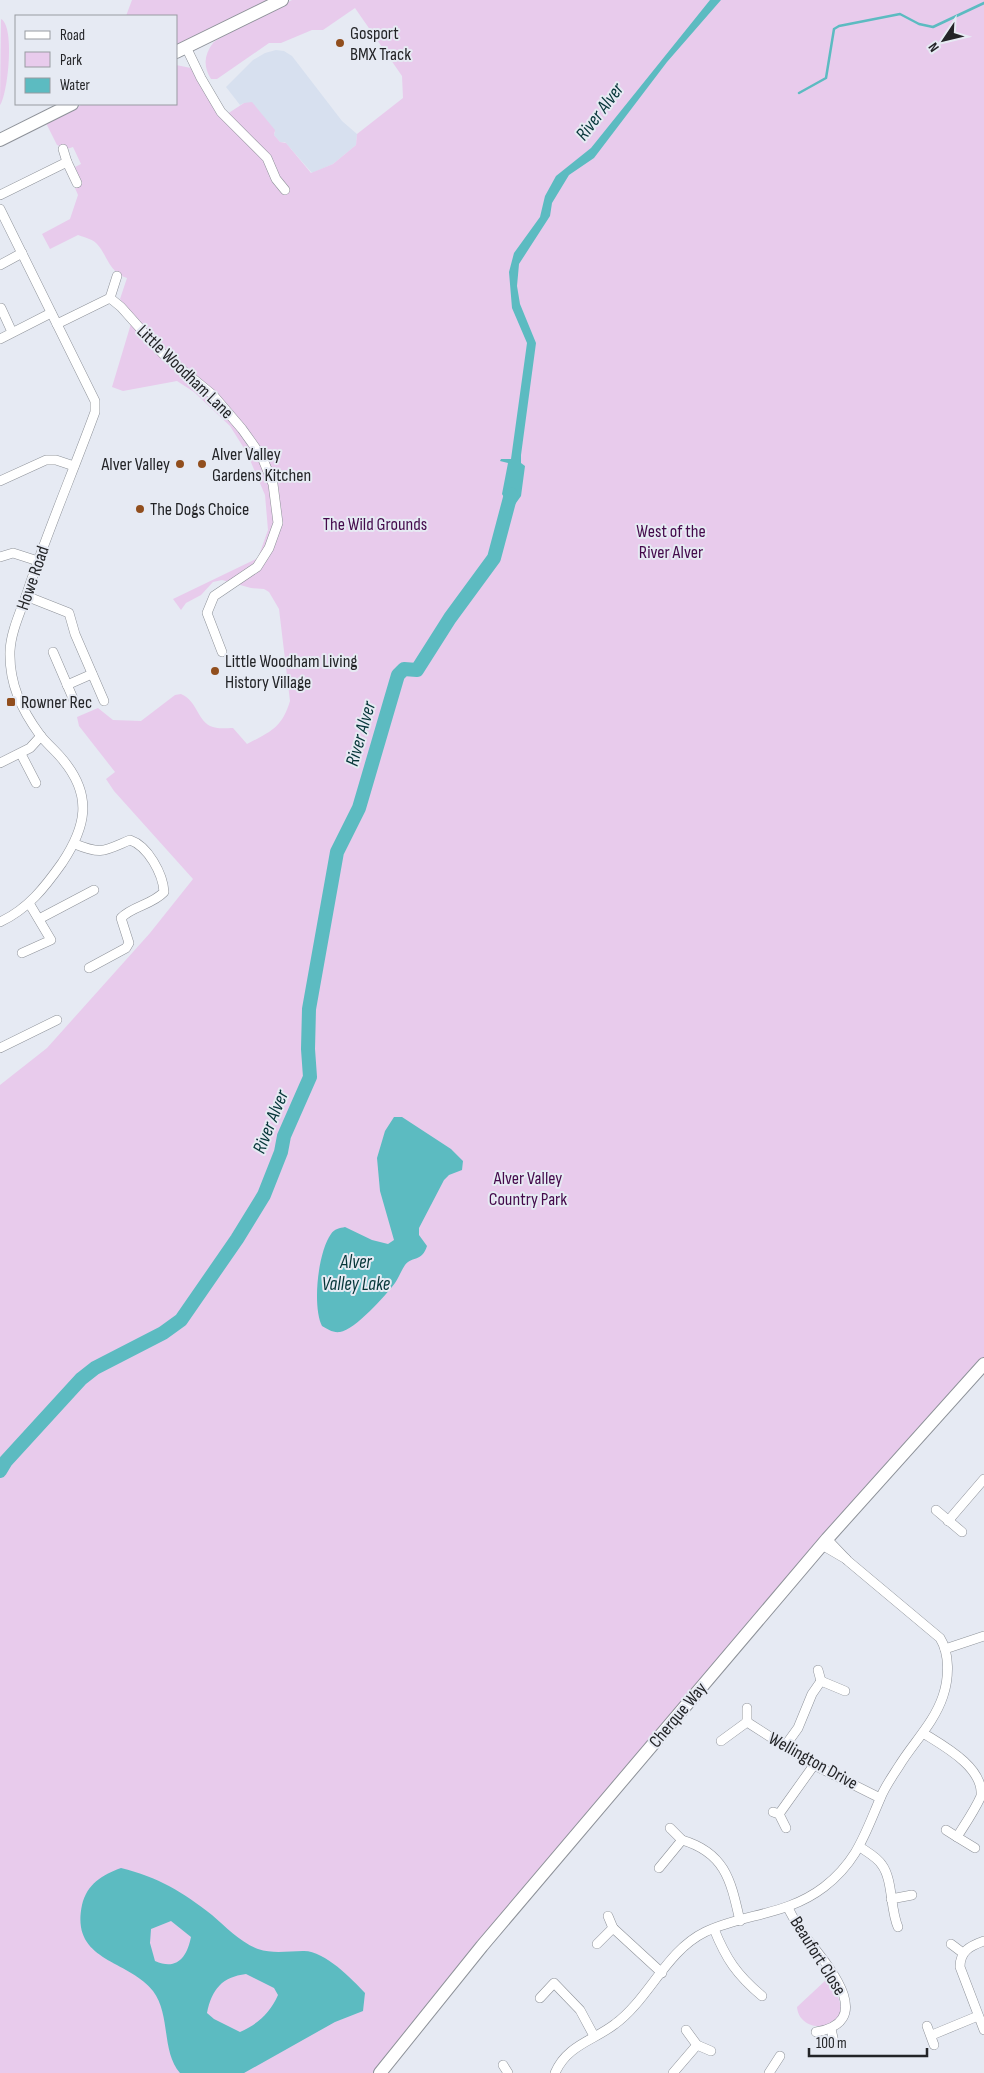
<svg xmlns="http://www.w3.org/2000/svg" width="984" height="2073" font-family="'Sofia Sans Condensed',sans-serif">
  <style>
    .built { fill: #d7e0ef }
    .green { fill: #e8cbec }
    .water { fill: #5cbbc1; fill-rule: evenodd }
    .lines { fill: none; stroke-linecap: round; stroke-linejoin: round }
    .stream { stroke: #5cbbc1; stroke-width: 2.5 }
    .river { stroke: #5cbbc1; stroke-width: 14 }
    .street-casing { stroke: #8e9299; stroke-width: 10 }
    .secondary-casing { stroke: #8e9299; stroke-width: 14 }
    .street { stroke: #fff; stroke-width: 9 }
    .secondary { stroke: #fff; stroke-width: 12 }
    .poi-dot { fill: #914e1d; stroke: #e6eaf3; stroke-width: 2 }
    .labels { text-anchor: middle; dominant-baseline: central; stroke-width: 4; stroke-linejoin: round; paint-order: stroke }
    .poi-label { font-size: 18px; fill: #232427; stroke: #e6eaf3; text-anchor: start }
    .street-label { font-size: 18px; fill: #232427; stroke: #e6eaf3 }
    .park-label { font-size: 18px; fill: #440a4b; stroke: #e6eaf3 }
    .water-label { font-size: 19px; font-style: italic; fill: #053538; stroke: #e6eaf3 }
  </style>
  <rect width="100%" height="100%" fill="#e6eaf3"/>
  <path class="built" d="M276,50L284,51L292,56L342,121L357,134L356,145L333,164L312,173L285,142H280L274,135L275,132L244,103L240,105L226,87L253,60L265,53Z"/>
  <g class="green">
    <path d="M132,0H272L176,47V16H126Z"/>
    <path d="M292,0H984V1364L380,2073H0V1085L47,1048L150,933L193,879L114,791L106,779L115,772L79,726L77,717L98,708L113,720L141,721L175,695L181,694C198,701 197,722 213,727C218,729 227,728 233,728L247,744C270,732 282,728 290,701L279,609L269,592L264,589L251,588L222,580L213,582L201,595L186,603L181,610L173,599L258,558L268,530L265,495L247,453L230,426L194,392L177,381L123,391L112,387L133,317L120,299L127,278C108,272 108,255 96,243C92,239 83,237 78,235L50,249L42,234L70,219L78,195L75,188L82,184L75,167L81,164L73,147L67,149L57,145L46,123L83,104H176V65L191,68L221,118L244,103L252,102L275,130L274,135L280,142L286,143L311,173L333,164L356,145L357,134L403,98L402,76L355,8L323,30H312L281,43H269L217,79H211C203,66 204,55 213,43C218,37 281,6 292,0Z"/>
    <path d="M1,19C15,26 8,93 0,105Z"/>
    <path d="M826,1980C831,1987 839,1995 840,2003C846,2033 799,2034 797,2007Z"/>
  </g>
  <g class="water">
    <path d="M710,0H721L667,62L594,158L569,175L552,203L550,216L519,264L517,286L520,304L536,343L521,455V463L525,466L521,496L511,510H504L505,499L502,494L508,463L500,461L501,459H511L527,343L512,308L509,272L514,253L540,217L545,196L556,176L591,148Z"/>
    <path d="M394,1117H402L451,1149L463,1161L462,1170L449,1175L444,1180L419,1228V1235L427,1246C422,1262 412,1256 405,1265C401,1271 399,1277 395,1283C386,1295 355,1330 340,1332C333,1333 327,1329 322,1326C312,1306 318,1252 331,1234C334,1229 340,1228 345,1227L372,1240L388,1244L394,1240L380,1191L377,1158L385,1131Z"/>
    <path d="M121,1868C158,1877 183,1892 212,1915C226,1927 240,1942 258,1949C273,1954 288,1951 303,1951C324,1950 352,1979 365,1993L363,2011L335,2022L244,2073H180C161,2051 171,2015 153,1991C128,1959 70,1962 82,1905C87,1884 102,1875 121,1868ZM171,1921L191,1937C187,1957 177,1971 155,1961L150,1943L151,1929ZM246,1974L274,1988L278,1995C270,2013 258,2024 240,2032L214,2019L207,2013C212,1989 222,1977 246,1974Z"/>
  </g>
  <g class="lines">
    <path class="stream" d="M799,93L826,78L834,29L839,26L900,14L919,24L933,27L984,3"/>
    <path class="river" d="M0,1471L6,1461L81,1379L95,1368L163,1333L181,1320L237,1239L264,1195L281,1152L284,1136L310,1077L308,1049L309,1009L337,852L359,808L398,675L404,669L417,670L450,618L494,558L511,494"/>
    <defs>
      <g id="street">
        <path d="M186,47L201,78L221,112L267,158L276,179L285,190"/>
        <path d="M63,149L67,162"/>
        <path d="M0,195L67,162L77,183"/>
        <path d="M0,209L95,401V412C73,472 48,530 28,590C22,609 11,630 10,651C9,683 21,709 40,735C47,744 56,751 63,760C93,796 86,827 62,863C45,887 28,909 0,922"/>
        <path d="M0,265L22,253"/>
        <path d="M110,298L117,276"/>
        <path d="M1,308L12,332"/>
        <path d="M57,324L110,298L121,307L163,354L213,395L242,429L262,457L273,484L278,523L269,548L257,567L214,596L207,613L222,652"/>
        <path d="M0,339L51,313"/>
        <path d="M0,481L46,460H56L74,466"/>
        <path d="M0,557L13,553L38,561"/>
        <path d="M26,596L69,613L75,634L104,701"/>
        <path d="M53,652L75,703"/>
        <path d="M67,685L92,674"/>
        <path d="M21,754L36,783"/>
        <path d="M0,763L30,748L41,736"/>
        <path d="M75,844C102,855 104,851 130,840C148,846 163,874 164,892C152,905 132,906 121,918L129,943L126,948L89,968"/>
        <path d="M39,919L94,890"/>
        <path d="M22,953L51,940L29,903"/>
        <path d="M0,1048L57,1020"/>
        <path d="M936,1510L962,1532"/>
        <path d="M948,1521L984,1479"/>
        <path d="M822,1545L846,1559"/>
        <path d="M945,1649L984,1636"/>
        <path d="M818,1670L821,1681"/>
        <path d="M747,1708V1722"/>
        <path d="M923,1733C942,1745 984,1767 981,1796C975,1810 965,1824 957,1837L975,1848"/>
        <path d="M721,1741L747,1722L814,1765L880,1798"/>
        <path d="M785,1746L798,1728L812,1694L821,1681L845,1691"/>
        <path d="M773,1812L779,1814L786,1828"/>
        <path d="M779,1814L814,1765"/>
        <path d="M670,1828L682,1840"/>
        <path d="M946,1830L957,1837"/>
        <path d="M860,1847C867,1852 877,1857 882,1865C893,1880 890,1909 898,1927"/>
        <path d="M659,1868L682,1840C726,1853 731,1882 740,1921"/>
        <path d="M891,1899L912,1895"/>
        <path d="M788,1908C793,1917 797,1926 804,1935C823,1960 880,2021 816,2032"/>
        <path d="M608,1916L613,1928"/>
        <path d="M714,1929C726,1959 737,1975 762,1996"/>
        <path d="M984,1941C970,1946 960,1951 960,1967L984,2030"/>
        <path d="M597,1944L613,1928L662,1973"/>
        <path d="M951,1944L963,1953"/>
        <path d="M540,1998L554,1983L580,2010L594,2036"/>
        <path d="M927,2026L934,2045"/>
        <path d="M831,2029L834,2042"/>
        <path d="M686,2030L697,2045L711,2051"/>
        <path d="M932,2035L978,2016"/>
        <path d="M503,2065L508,2073"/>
        <path d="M555,2073C567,2045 593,2041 615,2024C649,1999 666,1951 705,1932C745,1913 786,1916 824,1887C857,1861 864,1836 880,1799C884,1788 892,1777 899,1766C913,1743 934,1723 943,1696C949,1678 950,1654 940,1638L848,1561L827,1539"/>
        <path d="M673,2073L697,2045"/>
        <path d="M769,2073L780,2056"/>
      </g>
      <g id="secondary">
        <path d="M176,52L282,0"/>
        <path d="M0,140L72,104"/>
        <path d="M380,2073L482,1946L827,1539L984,1364"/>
      </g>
    </defs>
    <use href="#street" class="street-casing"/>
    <use href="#secondary" class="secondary-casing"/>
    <use href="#street" class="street"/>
    <use href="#secondary" class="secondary"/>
  </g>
  <g class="poi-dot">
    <circle cx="340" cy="43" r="5"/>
    <circle cx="180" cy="464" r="5"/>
    <circle cx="202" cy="464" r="5"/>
    <circle cx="140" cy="509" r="5"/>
    <circle cx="215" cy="671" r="5"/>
    <rect x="6" y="697" width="10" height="10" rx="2.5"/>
  </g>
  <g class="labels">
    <g class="poi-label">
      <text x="350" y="33">Gosport<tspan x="350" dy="21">BMX Track</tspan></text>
      <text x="212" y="454">Alver Valley<tspan x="212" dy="21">Gardens Kitchen</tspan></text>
      <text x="170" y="464" text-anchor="end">Alver Valley</text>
      <text x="150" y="509">The Dogs Choice</text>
      <text x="225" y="661">Little Woodham Living<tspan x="225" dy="21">History Village</tspan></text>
      <text x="21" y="702">Rowner Rec</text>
    </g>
    <g class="street-label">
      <text transform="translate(185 372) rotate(44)">Little Woodham Lane</text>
      <text transform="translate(33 578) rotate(-71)">Howe Road</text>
      <text transform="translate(678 1715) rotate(-50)">Cherque Way</text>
      <text transform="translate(813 1761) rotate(29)">Wellington Drive</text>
      <text transform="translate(818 1956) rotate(58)">Beaufort Close</text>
    </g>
    <g class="park-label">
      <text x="375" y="524">The Wild Grounds</text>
      <text x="671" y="531">West of the<tspan x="671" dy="21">River Alver</tspan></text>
      <text x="528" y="1178">Alver Valley<tspan x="528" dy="21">Country Park</tspan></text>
    </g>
    <g class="water-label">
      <text transform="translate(600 112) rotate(-53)">River Alver</text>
      <text transform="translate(361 734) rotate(-74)">River Alver</text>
      <text transform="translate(271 1122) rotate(-68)">River Alver</text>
      <text x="356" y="1262">Alver<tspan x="356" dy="22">Valley Lake</tspan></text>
    </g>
  </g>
  <rect x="15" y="15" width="162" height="90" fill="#e6eaf3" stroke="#989ba1"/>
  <rect x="25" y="31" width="25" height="8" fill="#ffffff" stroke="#989ba1"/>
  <text x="60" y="40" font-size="15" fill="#232427">Road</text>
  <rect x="25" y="52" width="25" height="15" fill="#e8cbec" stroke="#989ba1"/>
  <text x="60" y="65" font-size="15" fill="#232427">Park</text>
  <rect x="25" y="78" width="25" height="15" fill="#5cbbc1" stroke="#989ba1"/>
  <text x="60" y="90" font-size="15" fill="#232427">Water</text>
  <g transform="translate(944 40) rotate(235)" stroke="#e6eaf3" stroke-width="4" paint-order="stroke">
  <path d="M0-4L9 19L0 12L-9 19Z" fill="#232427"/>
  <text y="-8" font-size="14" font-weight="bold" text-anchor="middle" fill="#232427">N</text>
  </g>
  <path d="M809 2048v8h118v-8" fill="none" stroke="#232427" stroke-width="2.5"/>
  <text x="816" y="2048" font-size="15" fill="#232427" stroke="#e6eaf3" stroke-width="4" paint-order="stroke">100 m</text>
</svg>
